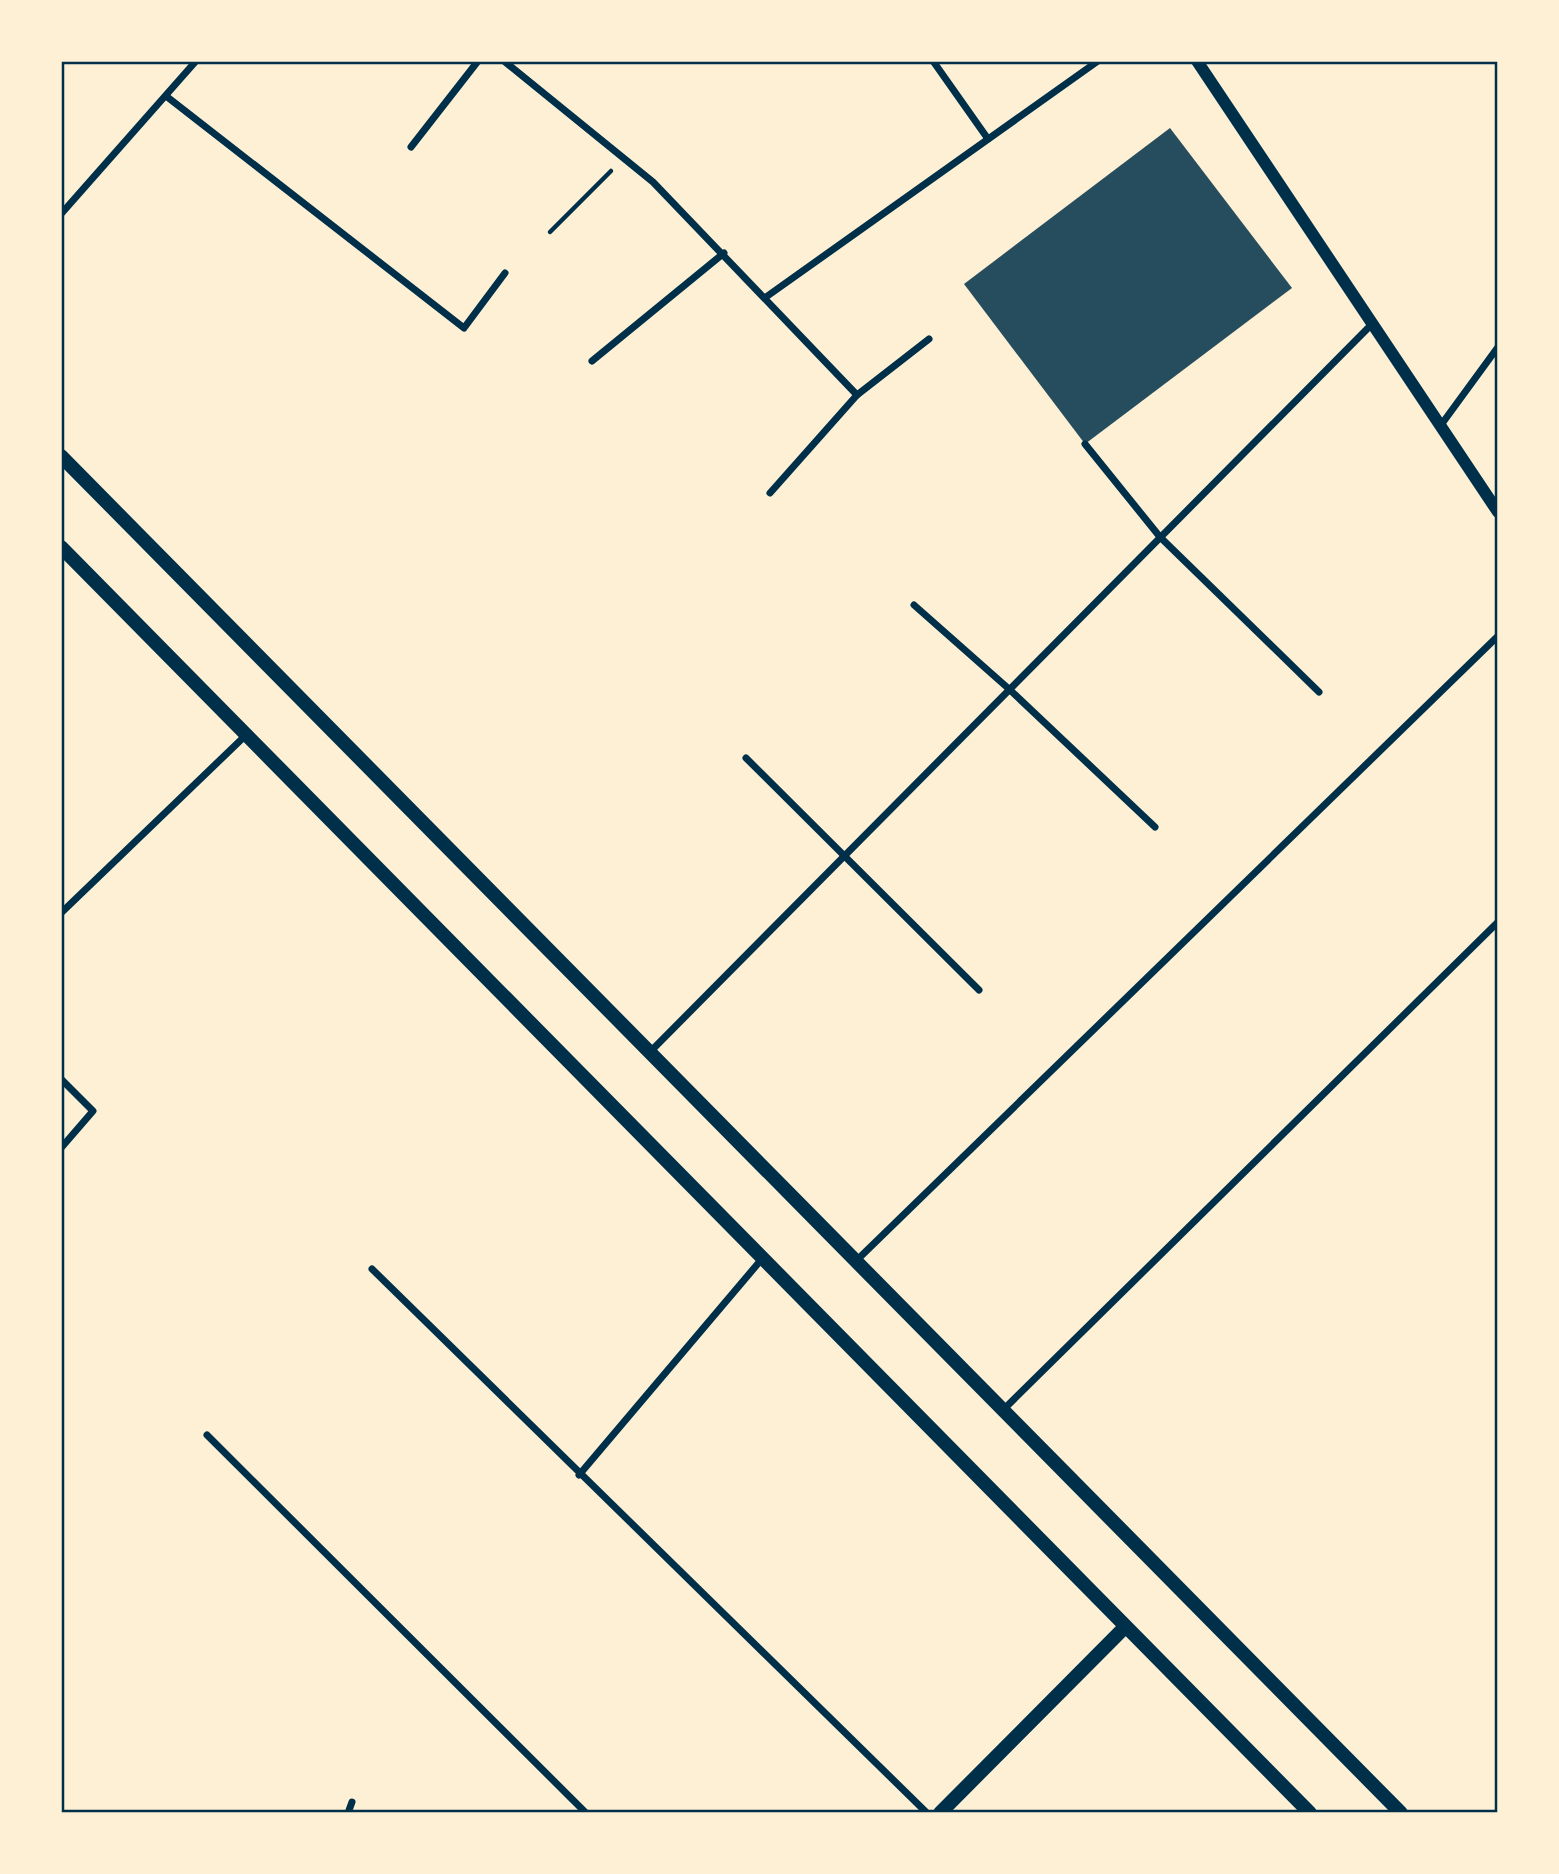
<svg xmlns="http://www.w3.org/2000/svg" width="1559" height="1874" font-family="'Source Sans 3',sans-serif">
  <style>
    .building { fill: #264d5e }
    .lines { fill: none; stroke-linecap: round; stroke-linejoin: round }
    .path { stroke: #003049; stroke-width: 4.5 }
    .minor { stroke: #003049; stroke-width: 7 }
    .tertiary { stroke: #003049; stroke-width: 12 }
    .secondary { stroke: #003049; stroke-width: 14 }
    .neatline { fill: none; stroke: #003049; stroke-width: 2.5 }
  </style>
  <rect width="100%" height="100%" fill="#fdf0d5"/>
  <path class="building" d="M1170,128L1292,288L1085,444L964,284Z"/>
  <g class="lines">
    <path class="path" d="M550,232L611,171"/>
    <g class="minor">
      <path d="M504,61L653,182L857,395L929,339"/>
      <path d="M933,61L988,139"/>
      <path d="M166,96L464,328L505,273"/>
      <path d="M411,147L478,61"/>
      <path d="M61,214L196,61"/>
      <path d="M766,297L1098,61"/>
      <path d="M592,361L724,253"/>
      <path d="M1441,425L1498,347"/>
      <path d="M1085,444L1160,537L1319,692"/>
      <path d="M770,493L857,395"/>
      <path d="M914,605L1009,689L1155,827"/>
      <path d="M746,758L979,990"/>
      <path d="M61,913L246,735"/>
      <path d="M650,1052L1372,324"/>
      <path d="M61,1079L93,1111L61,1148"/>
      <path d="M856,1261L1498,636"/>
      <path d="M372,1269L927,1813"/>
      <path d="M1003,1410L1498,922"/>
      <path d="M207,1435L586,1813"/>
      <path d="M579,1475L761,1260"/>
      <path d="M348,1813L352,1802"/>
    </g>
    <path class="tertiary" d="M1197,61L1498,512"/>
    <g class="secondary">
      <path d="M61,456L1401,1813"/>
      <path d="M61,547L1310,1813"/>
      <path d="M940,1813L1125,1627"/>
    </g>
  </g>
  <rect width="1559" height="1874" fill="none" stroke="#fdf0d5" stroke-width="126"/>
  <rect x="63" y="63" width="1433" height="1748" class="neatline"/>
</svg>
